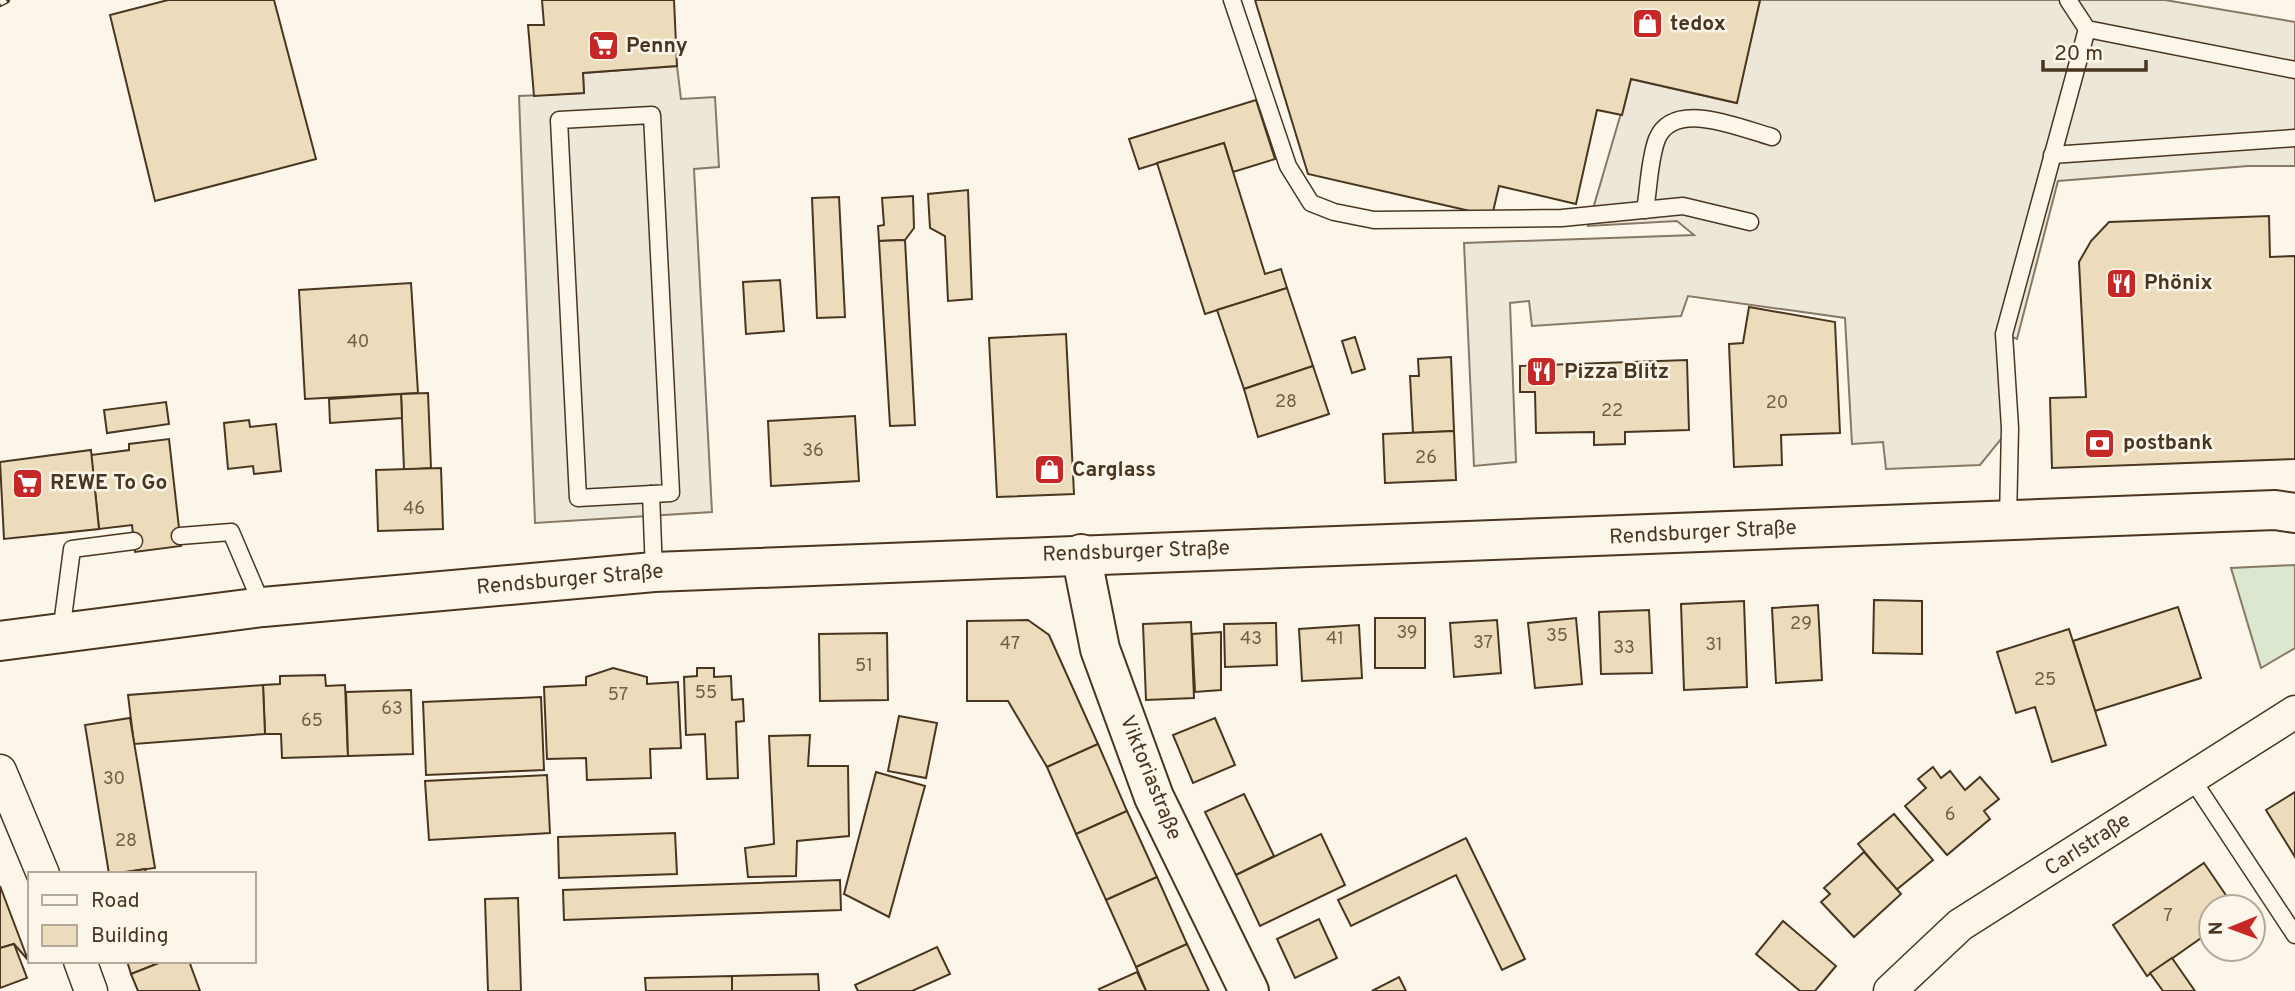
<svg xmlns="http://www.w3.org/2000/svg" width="2295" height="991" font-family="Overpass,sans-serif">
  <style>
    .green { fill: #dce7d0; stroke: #887966; stroke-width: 2 }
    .parking { fill: #ede7d9; stroke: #887966; stroke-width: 2 }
    .building { fill: #ecdcbc; stroke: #4a3520; stroke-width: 2 }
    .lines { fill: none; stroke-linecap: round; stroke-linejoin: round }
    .lane-casing { stroke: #4a3520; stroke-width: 19 }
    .street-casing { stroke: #4a3520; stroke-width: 35 }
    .secondary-casing { stroke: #4a3520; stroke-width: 42 }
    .lane { stroke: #fbf6e9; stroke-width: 16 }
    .street { stroke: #fbf6e9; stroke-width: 32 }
    .secondary { stroke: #fbf6e9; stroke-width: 38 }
    .rail-casing { stroke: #4a3520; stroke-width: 8 }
    .rail { stroke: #fbf6e9; stroke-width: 5; stroke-dasharray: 16; stroke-linecap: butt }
    .labels { text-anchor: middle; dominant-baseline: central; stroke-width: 5; stroke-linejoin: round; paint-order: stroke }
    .number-label { font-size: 18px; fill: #725f47 }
    .poi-label { font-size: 21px; font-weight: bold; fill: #4a3520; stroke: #fbf6e9; text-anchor: start }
    .street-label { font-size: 21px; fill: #4a3520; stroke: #fbf6e9 }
  </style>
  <rect width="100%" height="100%" fill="#fbf6e9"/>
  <path class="green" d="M2295,565V648L2261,668L2231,568Z"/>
  <g class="parking">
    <path d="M1760,0H2165L2295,22V166H2248L2058,181L2017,339L2005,334L2010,428L1980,465L1886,469L1883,442L1852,444L1845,318L1688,296L1681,316L1532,326L1529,301L1510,303L1516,462L1474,466L1464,243L1694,235L1677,221L1588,226L1631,79L1736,103Z"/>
    <path d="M677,66L681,99L715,97L719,167L694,169L712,512L535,523L519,96L584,93L583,73Z"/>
  </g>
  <g class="building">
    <path d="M168,0H274L316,159L155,201L110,15Z"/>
    <path d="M542,0H674L677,66L583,73L584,93L534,96L528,25H544Z"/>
    <path d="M1255,0H1760L1737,103L1631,79L1622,115L1597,110L1576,204L1499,186L1492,216L1308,174Z"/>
    <path d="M1256,100L1275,159L1233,172L1224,143L1139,169L1129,139Z"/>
    <path d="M1224,143L1265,274L1281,269L1287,288L1205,314L1157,163Z"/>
    <path d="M968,190L972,299L948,301L945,236L930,228L928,194Z"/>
    <path d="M913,196L914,228L905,240L879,241L878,226L884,225L882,198Z"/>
    <path d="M839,197L845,317L817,318L812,198Z"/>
    <path d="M2269,216L2270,257L2295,256V459L2052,468L2050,398L2086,397L2079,262L2091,241L2109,222Z"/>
    <path d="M905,240L915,425L890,426L879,241Z"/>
    <path d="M780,280L784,331L746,334L743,282Z"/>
    <path d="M411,283L418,393L305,399L299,290Z"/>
    <path d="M1287,288L1313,366L1244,389L1217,310Z"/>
    <path d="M1749,307L1835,322L1840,433L1781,435L1782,465L1734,467L1729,344L1743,343Z"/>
    <path d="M1066,334L1074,494L997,497L989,338Z"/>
    <path d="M1355,337L1365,369L1352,373L1342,341Z"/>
    <path d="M1451,357L1454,431L1413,433L1410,376H1419L1418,359Z"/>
    <path d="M1687,360L1689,430L1625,432V444L1594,445V432L1536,433L1535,392H1520V366Z"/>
    <path d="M1313,366L1329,414L1258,437L1244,389Z"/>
    <path d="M428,393L431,468L404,470L401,394Z"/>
    <path d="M401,394L402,418L330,423L329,399Z"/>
    <path d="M166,402L169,424L107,433L104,410Z"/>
    <path d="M855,416L859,481L771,486L768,421Z"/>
    <path d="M249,420L250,427L276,424L281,471L254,474L253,466L228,469L224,423Z"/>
    <path d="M1454,431L1456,480L1385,483L1383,434Z"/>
    <path d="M169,439L181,546L135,552L132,525L99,529L91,455L129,450V444Z"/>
    <path d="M91,450L99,529L4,539L0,462Z"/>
    <path d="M441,468L443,529L378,531L376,470Z"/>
    <path d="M1874,600L1922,601V654L1873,653Z"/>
    <path d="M1744,601L1747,687L1684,690L1681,604Z"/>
    <path d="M1818,605L1822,680L1776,683L1772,608Z"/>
    <path d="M2178,607L2201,678L2095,711L2073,641Z"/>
    <path d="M1649,610L1652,673L1601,674L1599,612Z"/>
    <rect x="1375" y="618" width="50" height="50"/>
    <path d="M1576,618L1582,684L1535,688L1528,623Z"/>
    <path d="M1028,620L1049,635L1098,744L1047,767L1008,701H967V621Z"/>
    <path d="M1497,620L1501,673L1454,677L1450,623Z"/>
    <path d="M1191,622L1194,698L1146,700L1143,624Z"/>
    <path d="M1276,623L1277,665L1225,667L1224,624Z"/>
    <path d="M1359,625L1362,678L1302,681L1299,629Z"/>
    <path d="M2069,629L2106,745L2052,762L2035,707L2016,713L1997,652Z"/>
    <path d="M1221,632V690L1195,692L1192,634Z"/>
    <path d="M887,633L888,700L820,701L819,634Z"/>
    <path d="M613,668L647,677V684L678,682L681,748L650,749L651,778L587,780L586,758L547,759L544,687L586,685V677Z"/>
    <path d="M697,668H714V677L731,676L732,700L743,699L744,721L736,722L738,778L707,779L705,734L686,735L684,677L697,676Z"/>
    <path d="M325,675L326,686L345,685L348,756L282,758L281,734H265L263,685L280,684V676Z"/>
    <path d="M263,685L265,734L134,744L128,695Z"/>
    <path d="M411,690L413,754L348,756L346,692Z"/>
    <path d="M541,697L544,770L426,775L423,702Z"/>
    <path d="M899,716L937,723L926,778L888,771Z"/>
    <path d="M130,718L155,868L109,874L85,725Z"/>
    <path d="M1215,718L1235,765L1193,783L1173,735Z"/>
    <path d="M810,735L808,766H848L849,836L797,841L796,876L748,877L745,848L774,844L769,736Z"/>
    <path d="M1098,744L1127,811L1076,834L1047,767Z"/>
    <path d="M1933,767L1941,778L1950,771L1965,790L1980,777L1999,799L1984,811L1990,819L1947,855L1905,806L1926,788L1918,779Z"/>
    <path d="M876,772L925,786L889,917L844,894Z"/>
    <path d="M547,775L550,833L429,840L425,781Z"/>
    <path d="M2295,792V857L2266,810Z"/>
    <path d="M1244,794L1274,856L1236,875L1205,812Z"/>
    <path d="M1127,811L1157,877L1106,900L1076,834Z"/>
    <path d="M1894,814L1933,860L1896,890L1858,844Z"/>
    <path d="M675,833L677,874L559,878L558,837Z"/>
    <path d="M1321,834L1345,885L1260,926L1236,875Z"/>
    <path d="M1466,838L1525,959L1502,970L1456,875L1351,926L1338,900Z"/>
    <path d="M1864,852L1901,894L1854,937L1821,902L1830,894L1824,888Z"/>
    <path d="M2204,863L2234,907H2211V931L2147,976L2113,925Z"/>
    <path d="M145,869L146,874H117Z"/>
    <path d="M1157,877L1187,944L1136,967L1106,900Z"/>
    <path d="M840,880L841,910L564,920L563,890Z"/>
    <path d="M0,886L28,960L14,944L0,948Z"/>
    <path d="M518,898L521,991H488L485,899Z"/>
    <path d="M1319,919L1337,958L1295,978L1277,939Z"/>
    <path d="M1783,921L1836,966L1815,991H1800L1756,954Z"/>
    <path d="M14,944L27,978L0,988V948Z"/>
    <path d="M1187,944L1209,991H1146L1136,967Z"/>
    <path d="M937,947L950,974L912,991H858L855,985Z"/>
    <path d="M2172,958L2195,991H2163L2150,973Z"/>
    <path d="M127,961H164L131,974Z"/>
    <path d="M164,961H189L200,991H138L131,974Z"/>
    <path d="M1137,972L1146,991H1100L1099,989Z"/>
    <path d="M818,974L819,991H732V976Z"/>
    <path d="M732,976V991H646L645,978Z"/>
    <path d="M1399,977L1406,991H1372Z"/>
  </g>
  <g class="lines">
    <defs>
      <g id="lane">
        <path d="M1232,0L1288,166L1311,203L1334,212L1374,220L1562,218L1683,206L1750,222"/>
        <path d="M2068,0L2087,29L2295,70"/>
        <path d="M652,115L671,493L578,498L559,120Z"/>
        <path d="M2052,155L2295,138"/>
        <path d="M1645,210C1649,188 1649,160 1657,139C1674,98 1742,129 1772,137"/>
        <path d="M651,494L654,572"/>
        <path d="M2008,520L2010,428L2004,334L2087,29"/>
        <path d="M180,536L231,532L263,607"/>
        <path d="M61,633L72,549L134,541"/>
        <path d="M2192,779L2295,935"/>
      </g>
      <g id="street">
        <path d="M0,771L43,874"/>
        <path d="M80,961L91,991"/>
        <path d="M1890,991L1960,925L2295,712"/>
      </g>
      <g id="secondary">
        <path d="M1081,554L1100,649L1154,797L1249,991"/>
        <path d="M0,641L263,607L654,572L2275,510L2295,513"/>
      </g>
    </defs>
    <use href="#lane" class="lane-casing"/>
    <use href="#street" class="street-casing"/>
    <use href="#secondary" class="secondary-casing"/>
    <use href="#lane" class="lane"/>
    <use href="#street" class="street"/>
    <use href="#secondary" class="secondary"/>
    <defs>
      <path id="rail" d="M0,3L6,0"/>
    </defs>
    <use href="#rail" class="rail-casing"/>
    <use href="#rail" class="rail"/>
  </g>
  <defs>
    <symbol id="shop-square" viewBox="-11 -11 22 22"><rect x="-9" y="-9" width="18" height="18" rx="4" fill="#c62828" stroke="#fbf6e9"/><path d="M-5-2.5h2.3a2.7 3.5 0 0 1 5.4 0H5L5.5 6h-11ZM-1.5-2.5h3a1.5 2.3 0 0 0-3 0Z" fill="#fff"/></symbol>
    <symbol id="supermarket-square" viewBox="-11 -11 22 22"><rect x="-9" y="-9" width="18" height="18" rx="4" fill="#c62828" stroke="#fbf6e9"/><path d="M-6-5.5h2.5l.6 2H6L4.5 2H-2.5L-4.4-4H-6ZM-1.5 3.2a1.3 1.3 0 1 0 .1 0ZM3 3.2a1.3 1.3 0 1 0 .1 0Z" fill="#fff"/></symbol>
    <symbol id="restaurant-square" viewBox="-11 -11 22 22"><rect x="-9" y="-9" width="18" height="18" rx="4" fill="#c62828" stroke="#fbf6e9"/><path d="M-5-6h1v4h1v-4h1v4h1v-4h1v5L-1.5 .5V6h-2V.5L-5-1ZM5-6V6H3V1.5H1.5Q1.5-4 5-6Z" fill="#fff"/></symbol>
    <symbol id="bank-square" viewBox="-11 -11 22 22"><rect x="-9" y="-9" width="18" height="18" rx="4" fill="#c62828" stroke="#fbf6e9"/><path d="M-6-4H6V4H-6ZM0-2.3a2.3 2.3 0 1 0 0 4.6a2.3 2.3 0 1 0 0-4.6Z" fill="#fff"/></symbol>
  </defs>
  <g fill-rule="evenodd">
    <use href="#shop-square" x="1630" y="6" width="35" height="35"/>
    <use href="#supermarket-square" x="586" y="28" width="35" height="35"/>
    <use href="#restaurant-square" x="2104" y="266" width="35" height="35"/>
    <use href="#restaurant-square" x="1524" y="354" width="35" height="35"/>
    <use href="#bank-square" x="2082" y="426" width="35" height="35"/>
    <use href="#shop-square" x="1032" y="452" width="35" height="35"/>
    <use href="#supermarket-square" x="10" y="466" width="35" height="35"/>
  </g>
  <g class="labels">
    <g class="number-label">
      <text x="358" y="342">40</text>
      <text x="1286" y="402">28</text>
      <text x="1777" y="403">20</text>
      <text x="1612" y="411">22</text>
      <text x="813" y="451">36</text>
      <text x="1426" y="458">26</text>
      <text x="414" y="509">46</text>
      <text x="1801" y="624">29</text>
      <text x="1407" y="633">39</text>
      <text x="1557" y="636">35</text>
      <text x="1251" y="639">43</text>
      <text x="1335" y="639">41</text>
      <text x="1483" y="643">37</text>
      <text x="1010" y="644">47</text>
      <text x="1714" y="645">31</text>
      <text x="1624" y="648">33</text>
      <text x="864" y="666">51</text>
      <text x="2045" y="680">25</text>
      <text x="706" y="693">55</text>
      <text x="618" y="695">57</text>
      <text x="392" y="709">63</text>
      <text x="312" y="721">65</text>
      <text x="114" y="779">30</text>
      <text x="1950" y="815">6</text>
      <text x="126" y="841">28</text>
      <text x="2168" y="916">7</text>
    </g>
    <g class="poi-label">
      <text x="1670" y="24">tedox</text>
      <text x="626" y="46">Penny</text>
      <text x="2144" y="283">Phönix</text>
      <text x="1564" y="372">Pizza Blitz</text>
      <text x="2123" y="443">postbank</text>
      <text x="1072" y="470">Carglass</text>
      <text x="50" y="483">REWE To Go</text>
    </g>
    <g class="street-label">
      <text transform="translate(1703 533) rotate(-3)">Rendsburger Straße</text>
      <text transform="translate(1136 552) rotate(-2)">Rendsburger Straße</text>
      <text transform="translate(570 580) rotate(-5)">Rendsburger Straße</text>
      <text transform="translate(1150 778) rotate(68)">Viktoriastraße</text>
      <text transform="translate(2088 845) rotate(-33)">Carlstraße</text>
    </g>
  </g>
  <rect x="28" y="872" width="228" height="91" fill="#fbf6e9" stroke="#b4a999" stroke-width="2"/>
  <rect x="42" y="895" width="35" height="10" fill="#fbf6e9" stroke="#b4a999" stroke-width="2"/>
  <text x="91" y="907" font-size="21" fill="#4a3520">Road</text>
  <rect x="42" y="925" width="35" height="21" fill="#ecdcbc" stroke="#b4a999" stroke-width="2"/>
  <text x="91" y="942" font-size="21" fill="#4a3520">Building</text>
  <g transform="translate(2232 928) rotate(269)"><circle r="33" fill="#fbf6e9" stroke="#b4a999" stroke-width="2"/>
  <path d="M0-5L12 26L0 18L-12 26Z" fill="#c62828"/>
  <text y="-10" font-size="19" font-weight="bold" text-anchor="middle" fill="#4a3520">N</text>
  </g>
  <path d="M2043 60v10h103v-10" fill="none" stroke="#4a3520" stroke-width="3.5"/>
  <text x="2054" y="60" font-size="21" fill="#4a3520" stroke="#fbf6e9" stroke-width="5" paint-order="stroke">20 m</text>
</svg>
